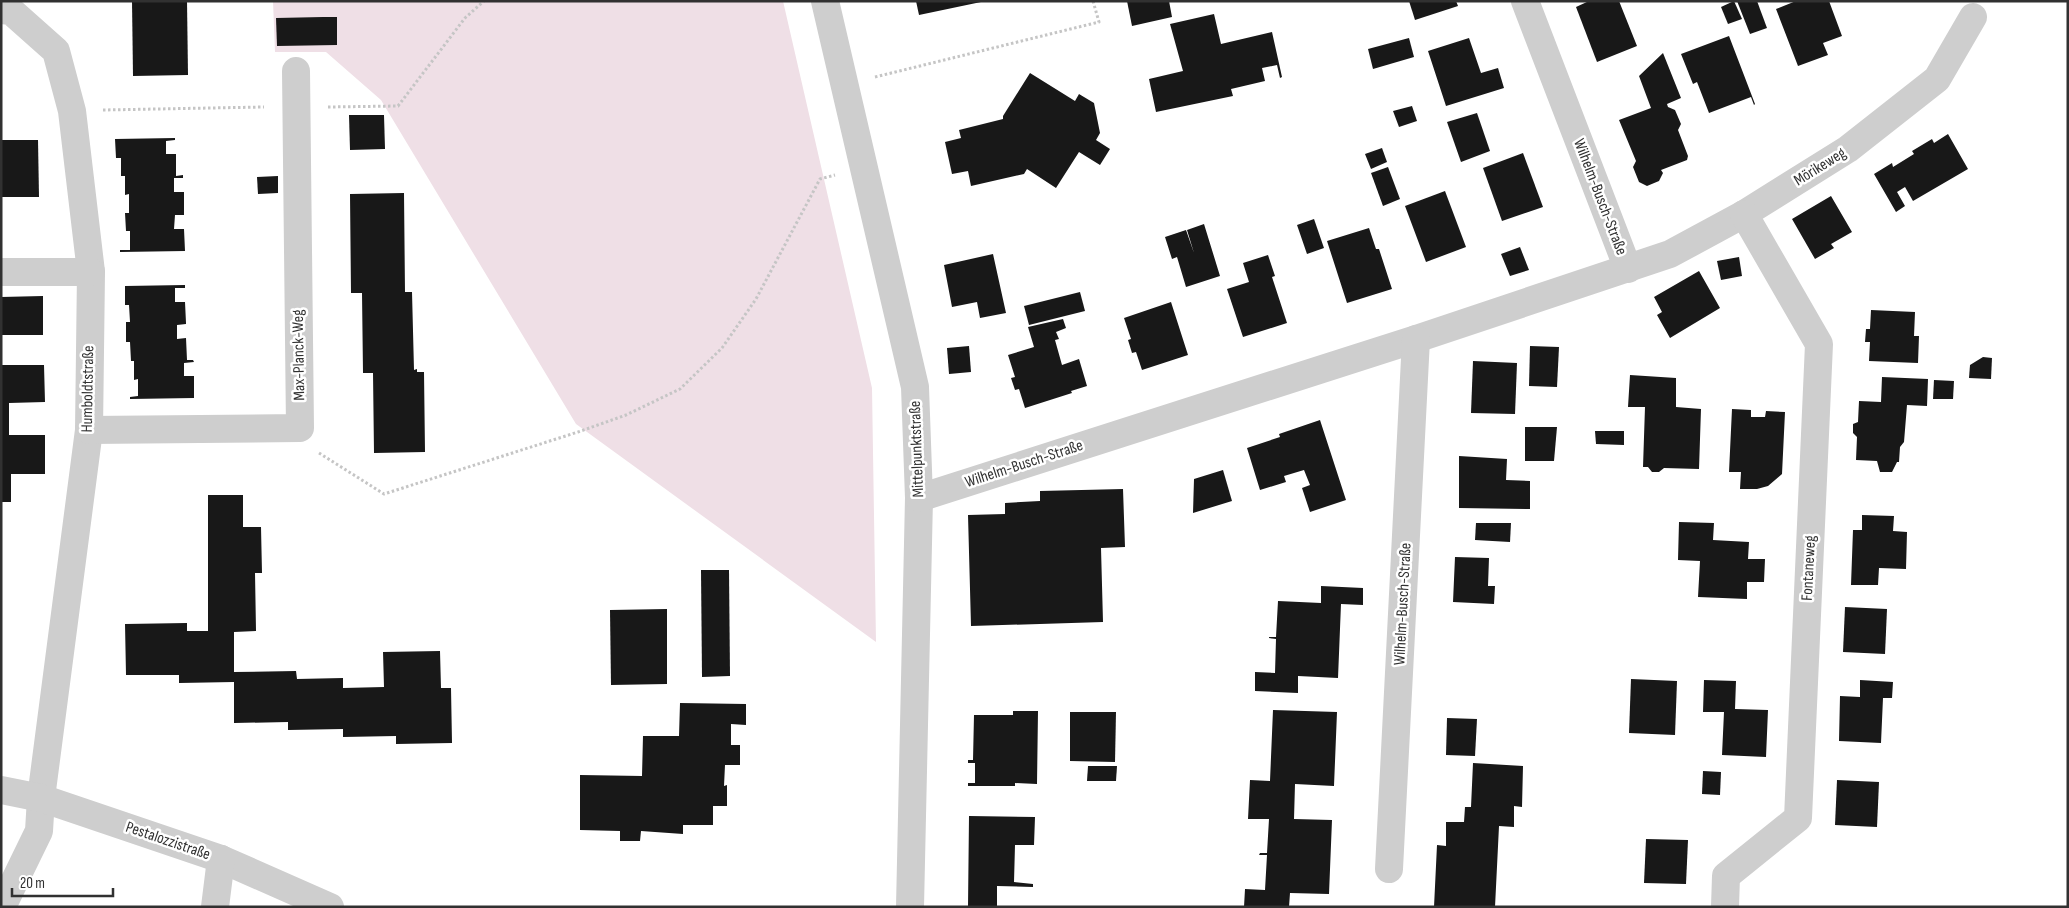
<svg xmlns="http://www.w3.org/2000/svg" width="2069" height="908" font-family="'Sofia Sans Condensed',sans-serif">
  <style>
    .green { fill: #efdfe6 }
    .building { fill: #181818 }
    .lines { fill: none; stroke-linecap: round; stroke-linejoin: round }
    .path { stroke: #c5c5c5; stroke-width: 3; stroke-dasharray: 2.5 2.5; stroke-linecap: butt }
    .street { stroke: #cecece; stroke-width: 28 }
    .labels { text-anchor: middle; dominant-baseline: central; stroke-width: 5; stroke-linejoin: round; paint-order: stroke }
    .street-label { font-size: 16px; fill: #313131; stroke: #fff }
  </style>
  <rect width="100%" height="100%" fill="#fff"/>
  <path class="green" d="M273,1H783L872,388L876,642L576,424L381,100L326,52H275Z"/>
  <g class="building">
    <path d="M132,1H187L188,75L133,76Z"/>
    <path d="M916,1H981V2L919,15Z"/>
    <path d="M1127,1H1169L1172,17L1132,26Z"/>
    <path d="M1409,1H1456L1458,6L1415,20Z"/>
    <path d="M1589,1H1619L1637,46L1597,62L1576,7Z"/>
    <path d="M1734,1L1742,19L1728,24L1721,7Z"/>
    <path d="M1737,1H1757L1767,28L1750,34Z"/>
    <path d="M1796,1H1829L1842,36L1823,43L1828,55L1798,66L1776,9Z"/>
    <path d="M1214,14L1221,44L1272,32L1282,77L1280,78L1277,65L1262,68L1265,81L1231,89L1233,96L1156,112L1149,79L1183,71L1170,24Z"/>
    <path d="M323,17H337V45L277,46L276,18Z"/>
    <path d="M1729,36L1755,104L1754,105L1751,97L1709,113L1697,82L1693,84L1681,54Z"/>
    <path d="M1409,38L1414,57L1373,69L1368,49Z"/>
    <path d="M1469,38L1481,73L1498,68L1504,88L1446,106L1428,51Z"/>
    <path d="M1663,53L1681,98L1667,104L1668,107L1675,110L1681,124L1678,130L1688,156L1687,160L1661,170L1663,173L1659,181L1647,186L1639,182L1633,167L1636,161L1619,120L1651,108L1639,76Z"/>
    <path d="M1030,73L1075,101L1079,94L1094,103L1100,133L1096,140L1110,149L1100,165L1079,152L1056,188L1027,169L1024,174L971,186L968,171L952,174L945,142L961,138L959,130L1003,119V116Z"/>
    <path d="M1412,106L1417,121L1399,127L1393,111Z"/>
    <path d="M1477,113L1490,151L1461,162L1447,122Z"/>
    <path d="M349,115H384L385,149L350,150Z"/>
    <path d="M1948,134L1968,169L1913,201L1905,187L1897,192L1905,206L1896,212L1874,174L1892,163L1893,167L1914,154L1912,151L1932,139L1934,143Z"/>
    <path d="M175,138V140L166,141V154H176V176L183,175V178H174V192H184V215H175L174,229H184L185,251L120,252V250H130V231H126L125,213H129V194L125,195V176H121V158H116L115,139Z"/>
    <path d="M1,140H38L39,197H1Z"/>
    <path d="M1382,148L1387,162L1371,169L1365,154Z"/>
    <path d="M1523,153L1543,207L1502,221L1483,168Z"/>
    <path d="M1388,167L1400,199L1383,206L1371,173Z"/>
    <path d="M278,176V193L258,194L257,177Z"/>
    <path d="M1445,191L1466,247L1426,262L1405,206Z"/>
    <path d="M404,193L405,292H412L414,370L417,369V372H424L425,452L374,453L373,373H363L362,293H351L350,194Z"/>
    <path d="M1831,196L1852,232L1831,244L1834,248L1815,259L1792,219Z"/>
    <path d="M1314,219L1324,248L1307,254L1297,225Z"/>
    <path d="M1204,224L1220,276L1186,287L1177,257L1172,259L1165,237L1186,230L1194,253L1187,230Z"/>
    <path d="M1369,228L1376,249H1379L1392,289L1347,303L1327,241Z"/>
    <path d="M1520,247L1529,270L1510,276L1501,254Z"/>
    <path d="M993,254L1006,313L980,318L977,302L952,307L944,265Z"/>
    <path d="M1268,255L1275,276L1272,277L1287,323L1243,337L1227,289L1249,282L1243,263Z"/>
    <path d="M1739,257L1742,276L1721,280L1717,261Z"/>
    <path d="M1699,271L1720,308L1670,338L1657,315L1662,312L1654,297Z"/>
    <path d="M185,285V288H175V302H185L186,323V324L177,325V339L186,338L187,360H193L194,362L184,363V376H194V398L130,399V397L138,396V379L134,380V361H131L130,342H126V322H130L129,305H125V286Z"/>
    <path d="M1080,292L1085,311L1029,325L1024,306Z"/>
    <path d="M43,296V335H1V297Z"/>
    <path d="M1171,302L1188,355L1142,370L1136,352L1132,353L1128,340L1131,339L1124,318Z"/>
    <path d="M1871,310L1915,312L1914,336H1919L1918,363L1869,361L1870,342H1865L1866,329H1870Z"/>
    <path d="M1063,319L1066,328L1056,332L1059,339L1055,340L1062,365L1079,359L1087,386L1071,391L1072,393L1025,408L1019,389L1015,390L1011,378L1015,377L1008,355L1034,347L1028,327Z"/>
    <path d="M969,346L971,372L949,374L947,348Z"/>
    <path d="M1530,346L1559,347L1557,387L1529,386Z"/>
    <path d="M1983,357L1992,358L1991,379L1969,378L1970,365Z"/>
    <path d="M1473,361L1517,363L1515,414L1471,413Z"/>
    <path d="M1,365H44L45,402L9,403V435H45V474H11V502H1Z"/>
    <path d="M1630,375L1676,378V407L1701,409L1699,469L1664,468L1659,472H1652L1648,467H1643L1645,407H1628Z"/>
    <path d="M1882,377L1928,379L1927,406L1907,405L1904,442L1900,447L1899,462H1897L1892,472H1880L1877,461L1856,460L1857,437L1853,433V424L1858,422L1859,401L1881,402Z"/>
    <path d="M1934,380L1954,381L1953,399H1933Z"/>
    <path d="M1732,409L1751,410V417H1765L1766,411L1785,412L1782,474L1768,486L1757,489H1740L1741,472H1729Z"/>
    <path d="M1320,420L1346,500L1310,512L1302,488L1310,485L1304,470L1284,476L1286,482L1260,490L1247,448L1280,437L1279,434Z"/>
    <path d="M1525,427H1557L1554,461H1525Z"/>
    <path d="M1595,431H1624V445L1596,444Z"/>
    <path d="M1459,456L1507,459L1506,480L1530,481V509L1459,508Z"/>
    <path d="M1223,470L1232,501L1193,513L1194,479Z"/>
    <path d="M1123,489L1125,547L1101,548L1103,622L971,626L968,515L1005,514V503L1040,501V491Z"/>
    <path d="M208,495H243V527H261L262,573H255L256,631L234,632V672L296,671L297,679L343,678V688L384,687L383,652L440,651L441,688H451L452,743L396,744V736L343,737V729L288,730V722L234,723V682L179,683V675H126L125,624L187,623V631H208Z"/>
    <path d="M1862,515L1894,516L1893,531L1907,532L1906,569L1879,568L1878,585H1851L1853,530H1862Z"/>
    <path d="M1679,522L1714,523L1713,540L1749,542L1748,559H1765L1764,582H1747V599L1698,597L1700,561L1678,560Z"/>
    <path d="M1476,523H1511L1510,542L1475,540Z"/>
    <path d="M1455,557L1489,558L1488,586H1495L1494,604L1453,602Z"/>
    <path d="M701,570H729L730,676L702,677Z"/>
    <path d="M1321,586L1363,588V605L1341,604L1338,678L1298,676V693L1255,691V672L1275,673L1276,639L1269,638V637H1276L1278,601L1321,603Z"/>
    <path d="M1845,607L1887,609L1885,654L1843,652Z"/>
    <path d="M667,609V684L611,685L610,610Z"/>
    <path d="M1631,679L1677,681L1675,735L1629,733Z"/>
    <path d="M1704,680L1736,681L1735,709L1768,710L1766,757L1722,755L1724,712H1703Z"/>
    <path d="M1860,680L1893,682L1892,698H1883L1881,743L1839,741L1840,696L1860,697Z"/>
    <path d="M680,703L746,704V725L731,724V745H740V765H725L724,786L727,785V806H713V825H683V834L641,831L640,841H620V831L580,830V775L642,776L643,736H679Z"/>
    <path d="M1273,710L1337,712L1334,786L1295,784L1294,819L1332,820L1329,894L1290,893L1289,907H1244L1245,889L1265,890L1267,855H1259L1260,853H1267L1269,819H1248L1250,780L1270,781Z"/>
    <path d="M1013,711H1038L1037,784L1015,783V786H968V783H975V763H968V760H973L974,715H1013Z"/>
    <path d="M1070,712H1116L1115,762L1070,761Z"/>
    <path d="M1447,718L1477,719L1475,756L1446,755Z"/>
    <path d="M1473,763L1523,766L1522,807L1514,806V827L1499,826L1495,907H1434L1437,845L1446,846V822H1464L1465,807H1471Z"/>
    <path d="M1088,766H1117L1116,781H1087Z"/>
    <path d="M1703,771L1721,772L1720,795L1702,794Z"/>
    <path d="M1837,780L1879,782L1877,827L1835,825Z"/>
    <path d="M969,816L1035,817L1034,845H1015L1014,882L1033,884V887L997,886V907H968Z"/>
    <path d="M1646,839L1688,840L1686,884L1644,883Z"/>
  </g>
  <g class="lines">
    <g class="path">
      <path d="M875,77L1099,22L1093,1"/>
      <path d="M328,107L398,106L465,18L484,1"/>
      <path d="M103,110L264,107"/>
      <path d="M319,453L384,494L578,432L626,415L680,389L722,348L756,299L820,179L835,175"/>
    </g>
    <g class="street">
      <path d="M825,1L915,387L919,498L910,907"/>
      <path d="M1525,1L1628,269"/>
      <path d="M1,10L11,11L56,51L72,111L91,272L89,430L41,798L39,831L2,907"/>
      <path d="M1,272H91"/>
      <path d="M89,430L300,428L296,71"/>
      <path d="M919,498L1416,339L1670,254L1744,214L1848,149L1937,79L1973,17"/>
      <path d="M1,790L41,798L221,859L330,907"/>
      <path d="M1389,869L1416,339"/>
      <path d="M215,907L221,859"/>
      <path d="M1725,907L1726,876L1798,818L1819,344L1744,214"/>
    </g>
  </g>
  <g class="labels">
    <g class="street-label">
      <text transform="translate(1820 167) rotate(-32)">Mörikeweg</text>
      <text transform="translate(1600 197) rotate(69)">Wilhelm-Busch-Straße</text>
      <text transform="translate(299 355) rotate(-91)">Max-Planck-Weg</text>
      <text transform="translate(88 389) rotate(-89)">Humboldtstraße</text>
      <text transform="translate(917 449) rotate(-92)">Mittelpunktstraße</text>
      <text transform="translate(1024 464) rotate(-18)">Wilhelm-Busch-Straße</text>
      <text transform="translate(1809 568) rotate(-87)">Fontaneweg</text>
      <text transform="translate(1403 604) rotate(-87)">Wilhelm-Busch-Straße</text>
      <text transform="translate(168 841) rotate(19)">Pestalozzistraße</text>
    </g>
  </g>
  <rect width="2069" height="908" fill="none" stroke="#313131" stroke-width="5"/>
  <path d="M12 888v8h101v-8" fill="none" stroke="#313131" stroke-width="2.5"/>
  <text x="20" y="888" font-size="15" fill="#313131" stroke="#ffffff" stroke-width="4" paint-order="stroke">20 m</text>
</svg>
